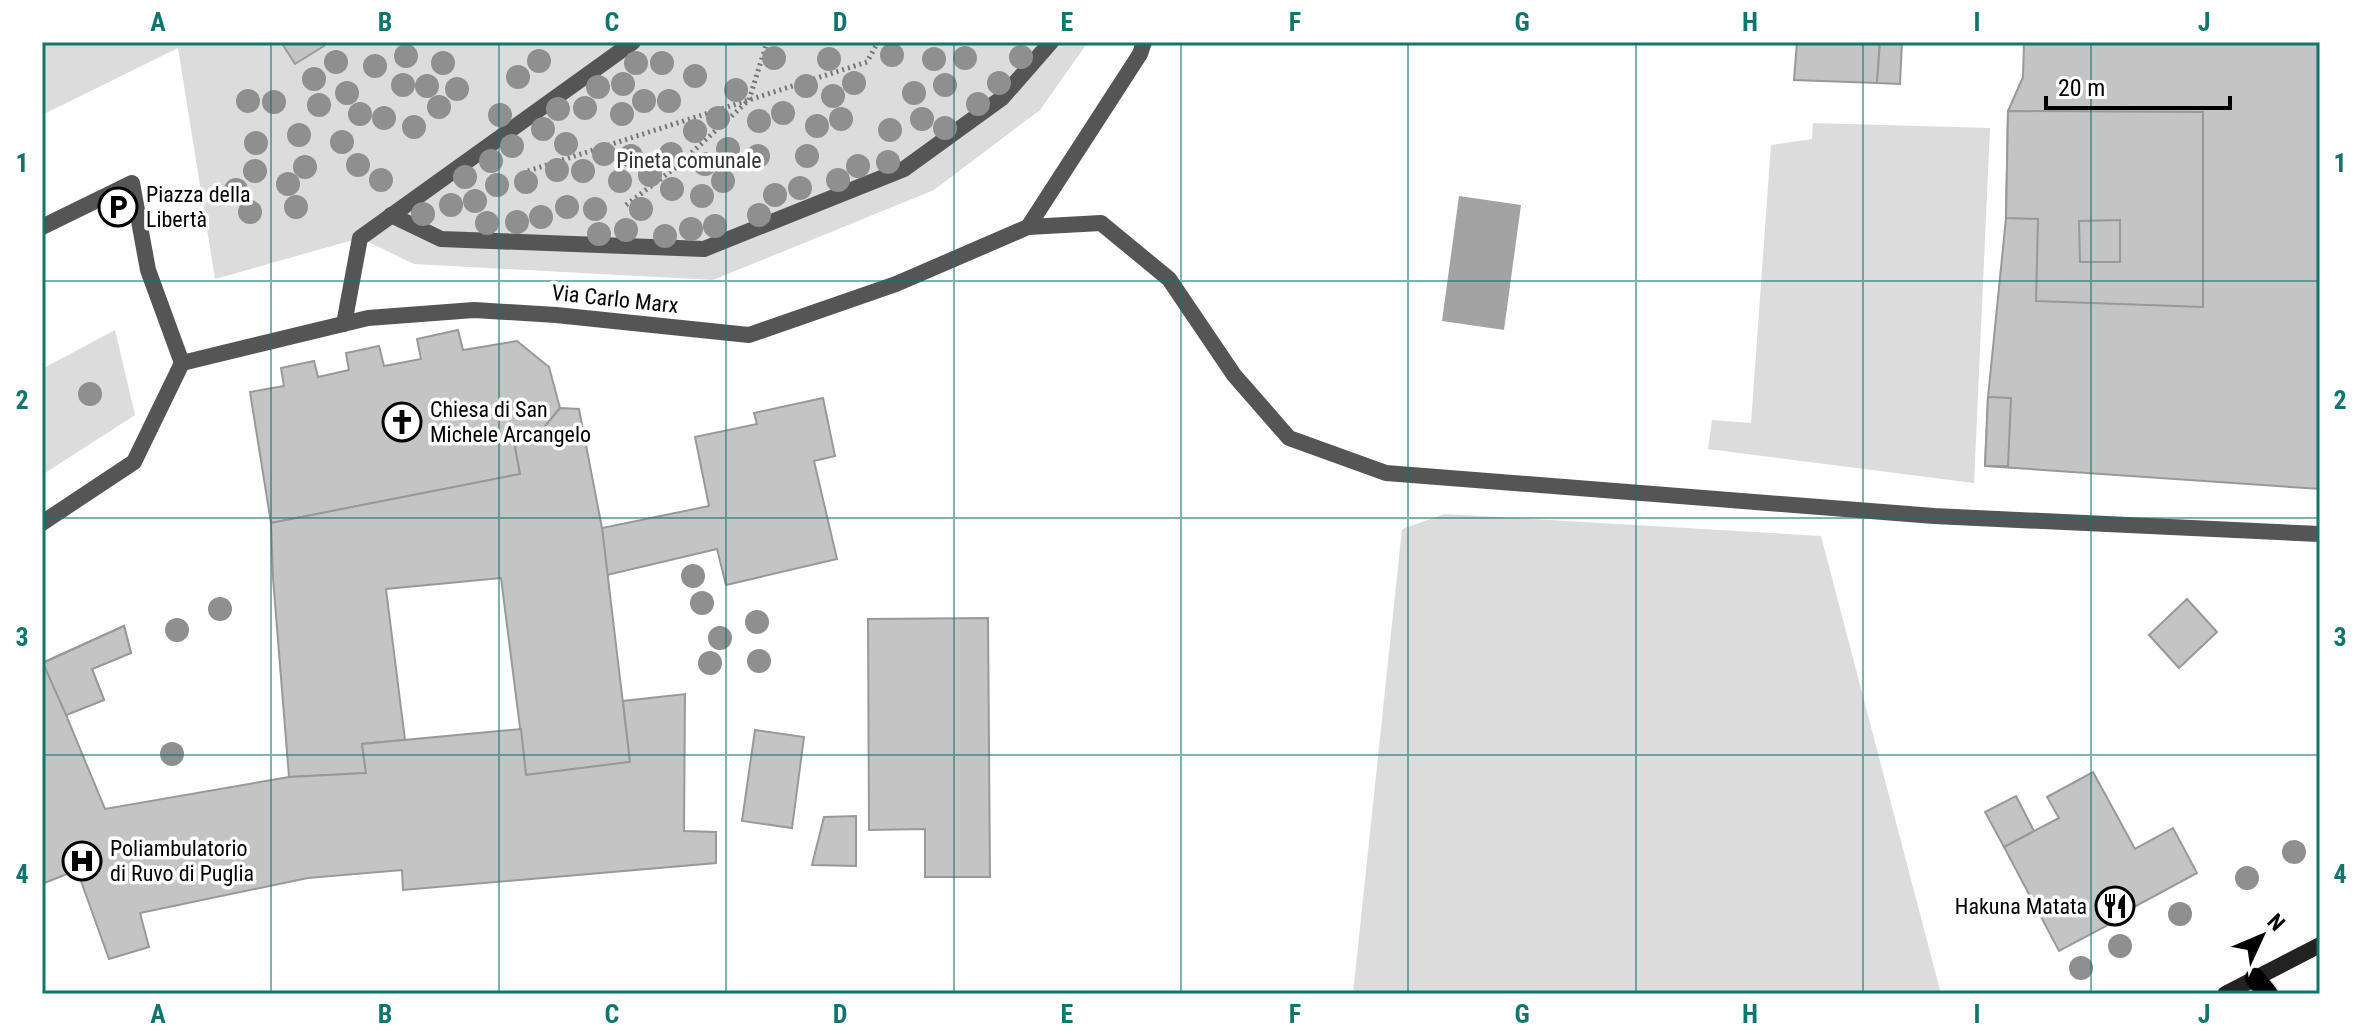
<svg xmlns="http://www.w3.org/2000/svg" width="2362" height="1036" font-family="'Roboto Condensed',sans-serif">
  <style>
    .green { fill: #dcdcdc }
    .water { fill: #a3a3a3 }
    .building { fill: #c4c4c4; stroke: #999; stroke-width: 2; fill-rule: evenodd }
    .lines { fill: none; stroke-linecap: round; stroke-linejoin: round }
    .primary-casing { stroke: #dbdbdb; stroke-width: 22 }
    .path { stroke: #777; stroke-width: 5; stroke-dasharray: 2 4; stroke-linecap: butt }
    .pedestrian { stroke: #555; stroke-width: 16 }
    .minor { stroke: #555; stroke-width: 16 }
    .secondary { stroke: #222; stroke-width: 16 }
    .primary { stroke: #000; stroke-width: 20 }
    .tree { fill: #8f8f8f }
    .grid { fill: none; stroke: #0f766e; stroke-width: 2; stroke-opacity: 0.55 }
    .labels { text-anchor: middle; dominant-baseline: central; stroke-width: 7; stroke-linejoin: round; paint-order: stroke }
    .park-label { font-size: 22px; fill: #333; stroke: #fff }
    .poi-label { font-size: 22px; fill: #000; stroke: #fff; text-anchor: start }
    .street-label { font-size: 22px; fill: #000; stroke: #fff }
    .neatline { fill: none; stroke: #0f766e; stroke-width: 3 }
    .grid-label { font-size: 26px; text-anchor: middle; font-weight: bold; fill: #0f766e }
  </style>
  <rect width="100%" height="100%" fill="#fff"/>
  <g class="green">
    <path d="M42,42H1088L1040,110L934,190L713,280L414,264L360,238L215,279L178,48L42,115Z"/>
    <path d="M1813,123L1990,128L1974,483L1708,449L1712,420L1751,423L1771,145L1812,139Z"/>
    <path d="M115,330L135,415L42,475V369Z"/>
    <path d="M1445,514L1821,536L1941,994H1353L1402,529Z"/>
  </g>
  <path class="water" d="M1459,196L1521,205L1504,330L1442,321Z"/>
  <g class="building">
    <path d="M281,42H322L324,46L295,64Z"/>
    <path d="M1797,42H1880L1877,83L1794,80Z"/>
    <path d="M1880,42H1902L1900,84L1877,83Z"/>
    <path d="M2024,42H2320V489L1985,466L1988,397L2006,218L2008,111L2023,77Z"/>
    <path d="M2008,111L2203,112V307L2036,301L2038,219L2006,218ZM2120,220V262H2080L2079,221Z"/>
    <path d="M458,330L463,350L517,341L549,367L560,408L537,436L514,441L520,474L271,523L250,392L284,386L281,368L314,361L318,377L349,370L346,353L379,346L384,366L421,359L417,339Z"/>
    <path d="M1988,397L2011,398L2008,466H1985Z"/>
    <path d="M823,398L835,456L814,461L837,559L726,585L717,549L607,575L602,528L709,506L695,437L757,424L754,413Z"/>
    <path d="M560,408L579,409L602,528L630,762L526,775L501,578L386,589L405,740L362,744L366,773L289,777L273,578L271,523L520,474L514,441L537,436Z"/>
    <path d="M2187,599L2217,632L2179,668L2149,635Z"/>
    <path d="M988,618L990,877H925V829L869,830L868,619Z"/>
    <path d="M124,626L131,653L92,669L104,700L66,715L105,809L289,777L366,773L362,744L521,729L526,775L630,762L623,701L685,694L684,831L716,832V863L403,890L402,870L308,878L140,913L149,947L109,959L77,870L42,884V663Z"/>
    <path d="M124,626L131,653L92,669L104,700L66,715L43,663Z"/>
    <path d="M755,730L804,737L792,828L742,821Z"/>
    <path d="M2093,772L2135,849L2173,828L2197,873L2108,921L2110,924L2059,951L2004,847L2059,818L2047,797Z"/>
    <path d="M2016,796L2034,831L2004,847L1985,812Z"/>
    <path d="M856,816V866L812,865L824,817Z"/>
  </g>
  <g class="lines">
    <defs>
      <path id="primary" d="M2255,978L2268,994"/>
    </defs>
    <use href="#primary" class="primary-casing"/>
    <g class="path">
      <path d="M528,171L867,62L878,42"/>
      <path d="M626,205L675,168L749,100L767,42"/>
    </g>
    <g class="pedestrian">
      <path d="M391,215L441,239L704,249L904,169L1002,98L1051,42"/>
      <path d="M344,324L360,238L633,42"/>
    </g>
    <g class="minor">
      <path d="M42,227L132,183L148,270L182,363L134,462L42,523"/>
      <path d="M1028,227L1140,54L1144,42"/>
      <path d="M182,363L368,318L474,310L556,315L749,335L896,284L1028,227L1101,223L1169,279L1234,375L1289,438L1386,473L1934,516L2320,534"/>
    </g>
    <path class="secondary" d="M2225,994L2320,945"/>
    <use href="#primary" class="primary"/>
  </g>
  <g class="tree">
    <circle cx="892" cy="55" r="12"/>
    <circle cx="406" cy="56" r="12"/>
    <circle cx="1021" cy="57" r="12"/>
    <circle cx="774" cy="58" r="12"/>
    <circle cx="965" cy="58" r="12"/>
    <circle cx="829" cy="59" r="12"/>
    <circle cx="934" cy="59" r="12"/>
    <circle cx="539" cy="61" r="12"/>
    <circle cx="336" cy="62" r="12"/>
    <circle cx="443" cy="63" r="12"/>
    <circle cx="636" cy="63" r="12"/>
    <circle cx="662" cy="63" r="12"/>
    <circle cx="375" cy="66" r="12"/>
    <circle cx="695" cy="76" r="12"/>
    <circle cx="518" cy="77" r="12"/>
    <circle cx="314" cy="79" r="12"/>
    <circle cx="854" cy="83" r="12"/>
    <circle cx="999" cy="83" r="12"/>
    <circle cx="623" cy="84" r="12"/>
    <circle cx="403" cy="85" r="12"/>
    <circle cx="945" cy="85" r="12"/>
    <circle cx="427" cy="86" r="12"/>
    <circle cx="806" cy="86" r="12"/>
    <circle cx="598" cy="87" r="12"/>
    <circle cx="457" cy="89" r="12"/>
    <circle cx="736" cy="90" r="12"/>
    <circle cx="347" cy="93" r="12"/>
    <circle cx="914" cy="93" r="12"/>
    <circle cx="833" cy="96" r="12"/>
    <circle cx="248" cy="101" r="12"/>
    <circle cx="644" cy="101" r="12"/>
    <circle cx="669" cy="101" r="12"/>
    <circle cx="274" cy="102" r="12"/>
    <circle cx="978" cy="104" r="12"/>
    <circle cx="319" cy="105" r="12"/>
    <circle cx="439" cy="107" r="12"/>
    <circle cx="585" cy="108" r="12"/>
    <circle cx="558" cy="109" r="12"/>
    <circle cx="783" cy="113" r="12"/>
    <circle cx="360" cy="114" r="12"/>
    <circle cx="622" cy="114" r="12"/>
    <circle cx="500" cy="115" r="12"/>
    <circle cx="384" cy="118" r="12"/>
    <circle cx="718" cy="118" r="12"/>
    <circle cx="841" cy="119" r="12"/>
    <circle cx="922" cy="119" r="12"/>
    <circle cx="759" cy="121" r="12"/>
    <circle cx="817" cy="126" r="12"/>
    <circle cx="414" cy="127" r="12"/>
    <circle cx="945" cy="128" r="12"/>
    <circle cx="543" cy="129" r="12"/>
    <circle cx="890" cy="130" r="12"/>
    <circle cx="695" cy="131" r="12"/>
    <circle cx="299" cy="135" r="12"/>
    <circle cx="342" cy="142" r="12"/>
    <circle cx="256" cy="143" r="12"/>
    <circle cx="566" cy="144" r="12"/>
    <circle cx="512" cy="146" r="12"/>
    <circle cx="728" cy="149" r="12"/>
    <circle cx="604" cy="154" r="12"/>
    <circle cx="671" cy="154" r="12"/>
    <circle cx="631" cy="156" r="12"/>
    <circle cx="758" cy="156" r="12"/>
    <circle cx="807" cy="156" r="12"/>
    <circle cx="491" cy="161" r="12"/>
    <circle cx="888" cy="162" r="12"/>
    <circle cx="705" cy="164" r="12"/>
    <circle cx="358" cy="165" r="12"/>
    <circle cx="858" cy="166" r="12"/>
    <circle cx="305" cy="167" r="12"/>
    <circle cx="557" cy="170" r="12"/>
    <circle cx="255" cy="171" r="12"/>
    <circle cx="583" cy="171" r="12"/>
    <circle cx="650" cy="175" r="12"/>
    <circle cx="465" cy="177" r="12"/>
    <circle cx="381" cy="180" r="12"/>
    <circle cx="838" cy="180" r="12"/>
    <circle cx="620" cy="181" r="12"/>
    <circle cx="723" cy="181" r="12"/>
    <circle cx="526" cy="182" r="12"/>
    <circle cx="288" cy="184" r="12"/>
    <circle cx="497" cy="185" r="12"/>
    <circle cx="800" cy="188" r="12"/>
    <circle cx="672" cy="189" r="12"/>
    <circle cx="236" cy="190" r="12"/>
    <circle cx="775" cy="195" r="12"/>
    <circle cx="702" cy="196" r="12"/>
    <circle cx="475" cy="201" r="12"/>
    <circle cx="451" cy="205" r="12"/>
    <circle cx="296" cy="207" r="12"/>
    <circle cx="567" cy="207" r="12"/>
    <circle cx="595" cy="209" r="12"/>
    <circle cx="641" cy="209" r="12"/>
    <circle cx="250" cy="212" r="12"/>
    <circle cx="423" cy="214" r="12"/>
    <circle cx="759" cy="215" r="12"/>
    <circle cx="541" cy="217" r="12"/>
    <circle cx="517" cy="222" r="12"/>
    <circle cx="487" cy="223" r="12"/>
    <circle cx="715" cy="226" r="12"/>
    <circle cx="691" cy="229" r="12"/>
    <circle cx="626" cy="230" r="12"/>
    <circle cx="599" cy="234" r="12"/>
    <circle cx="665" cy="236" r="12"/>
    <circle cx="90" cy="394" r="12"/>
    <circle cx="693" cy="576" r="12"/>
    <circle cx="702" cy="603" r="12"/>
    <circle cx="220" cy="609" r="12"/>
    <circle cx="757" cy="622" r="12"/>
    <circle cx="177" cy="630" r="12"/>
    <circle cx="720" cy="638" r="12"/>
    <circle cx="759" cy="661" r="12"/>
    <circle cx="710" cy="663" r="12"/>
    <circle cx="172" cy="754" r="12"/>
    <circle cx="2294" cy="852" r="12"/>
    <circle cx="2247" cy="878" r="12"/>
    <circle cx="2180" cy="914" r="12"/>
    <circle cx="2120" cy="946" r="12"/>
    <circle cx="2081" cy="968" r="12"/>
  </g>
  <path class="grid" d="M271,42V994M499,42V994M726,42V994M954,42V994M1181,42V994M1408,42V994M1636,42V994M1863,42V994M2091,42V994M42,281H2320M42,518H2320M42,755H2320"/>
  <defs>
    <symbol id="parking-ring" viewBox="-11 -11 22 22"><circle r="9.5" fill="#fff" stroke="#000" stroke-width="1.5"/><path d="M-3.5-5.5H1a3.5 3.5 0 0 1 0 7H-1V5.5H-3.5ZM-1-3.4V-.6H.8a1.4 1.4 0 0 0 0-2.8Z" fill="#000"/></symbol>
    <symbol id="church-ring" viewBox="-11 -11 22 22"><circle r="9.5" fill="#fff" stroke="#000" stroke-width="1.5"/><path d="M-1.2-6h2.4v3.5h3.3v2.4h-3.3V6h-2.4V-.1h-3.3v-2.4h3.3Z" fill="#000"/></symbol>
    <symbol id="hospital-ring" viewBox="-11 -11 22 22"><circle r="9.5" fill="#fff" stroke="#000" stroke-width="1.5"/><path d="M-5-5h3v3.5h4V-5h3V5h-3V1.5h-4V5h-3Z" fill="#000"/></symbol>
    <symbol id="restaurant-ring" viewBox="-11 -11 22 22"><circle r="9.5" fill="#fff" stroke="#000" stroke-width="1.5"/><path d="M-5-6h1v4h1v-4h1v4h1v-4h1v5L-1.5 .5V6h-2V.5L-5-1ZM5-6V6H3V1.5H1.5Q1.5-4 5-6Z" fill="#000"/></symbol>
  </defs>
  <g fill-rule="evenodd">
    <use href="#parking-ring" x="96" y="185" width="44" height="44"/>
    <use href="#church-ring" x="380" y="400" width="44" height="44"/>
    <use href="#hospital-ring" x="60" y="839" width="44" height="44"/>
    <use href="#restaurant-ring" x="2093" y="884" width="44" height="44"/>
  </g>
  <g class="labels">
    <g class="park-label">
      <text x="689" y="160">Pineta comunale</text>
    </g>
    <g class="poi-label">
      <text x="146" y="194">Piazza della<tspan x="146" dy="25">Libertà</tspan></text>
      <text x="430" y="409">Chiesa di San<tspan x="430" dy="25">Michele Arcangelo</tspan></text>
      <text x="110" y="848">Poliambulatorio<tspan x="110" dy="25">di Ruvo di Puglia</tspan></text>
      <text x="2087" y="906" text-anchor="end">Hakuna Matata</text>
    </g>
    <g class="street-label">
      <text transform="translate(615 299) rotate(6)">Via Carlo Marx</text>
    </g>
  </g>
  <rect width="2362" height="1036" fill="none" stroke="#ffffff" stroke-width="88"/>
  <g transform="translate(2262 936) rotate(46)" stroke="#ffffff" stroke-width="6" paint-order="stroke">
  <path d="M0-6L14 30L0 20L-14 30Z" fill="#000000"/>
  <text y="-12" font-size="22" font-weight="bold" text-anchor="middle" fill="#000000">N</text>
  </g>
  <path d="M2046 96v12h184v-12" fill="none" stroke="#000000" stroke-width="4"/>
  <text x="2058" y="96" font-size="24" fill="#000000" stroke="#ffffff" stroke-width="6" paint-order="stroke">20 m</text>
  <rect x="44" y="44" width="2274" height="948" class="neatline"/>
  <g class="grid-label">
    <text x="158" y="31">A</text>
    <text x="385" y="31">B</text>
    <text x="612" y="31">C</text>
    <text x="840" y="31">D</text>
    <text x="1067" y="31">E</text>
    <text x="1295" y="31">F</text>
    <text x="1522" y="31">G</text>
    <text x="1750" y="31">H</text>
    <text x="1977" y="31">I</text>
    <text x="2204" y="31">J</text>
    <text x="22" y="172">1</text>
    <text x="2340" y="172">1</text>
    <text x="22" y="409">2</text>
    <text x="2340" y="409">2</text>
    <text x="22" y="646">3</text>
    <text x="2340" y="646">3</text>
    <text x="22" y="883">4</text>
    <text x="2340" y="883">4</text>
    <text x="158" y="1023">A</text>
    <text x="385" y="1023">B</text>
    <text x="612" y="1023">C</text>
    <text x="840" y="1023">D</text>
    <text x="1067" y="1023">E</text>
    <text x="1295" y="1023">F</text>
    <text x="1522" y="1023">G</text>
    <text x="1750" y="1023">H</text>
    <text x="1977" y="1023">I</text>
    <text x="2204" y="1023">J</text>
  </g>
</svg>
